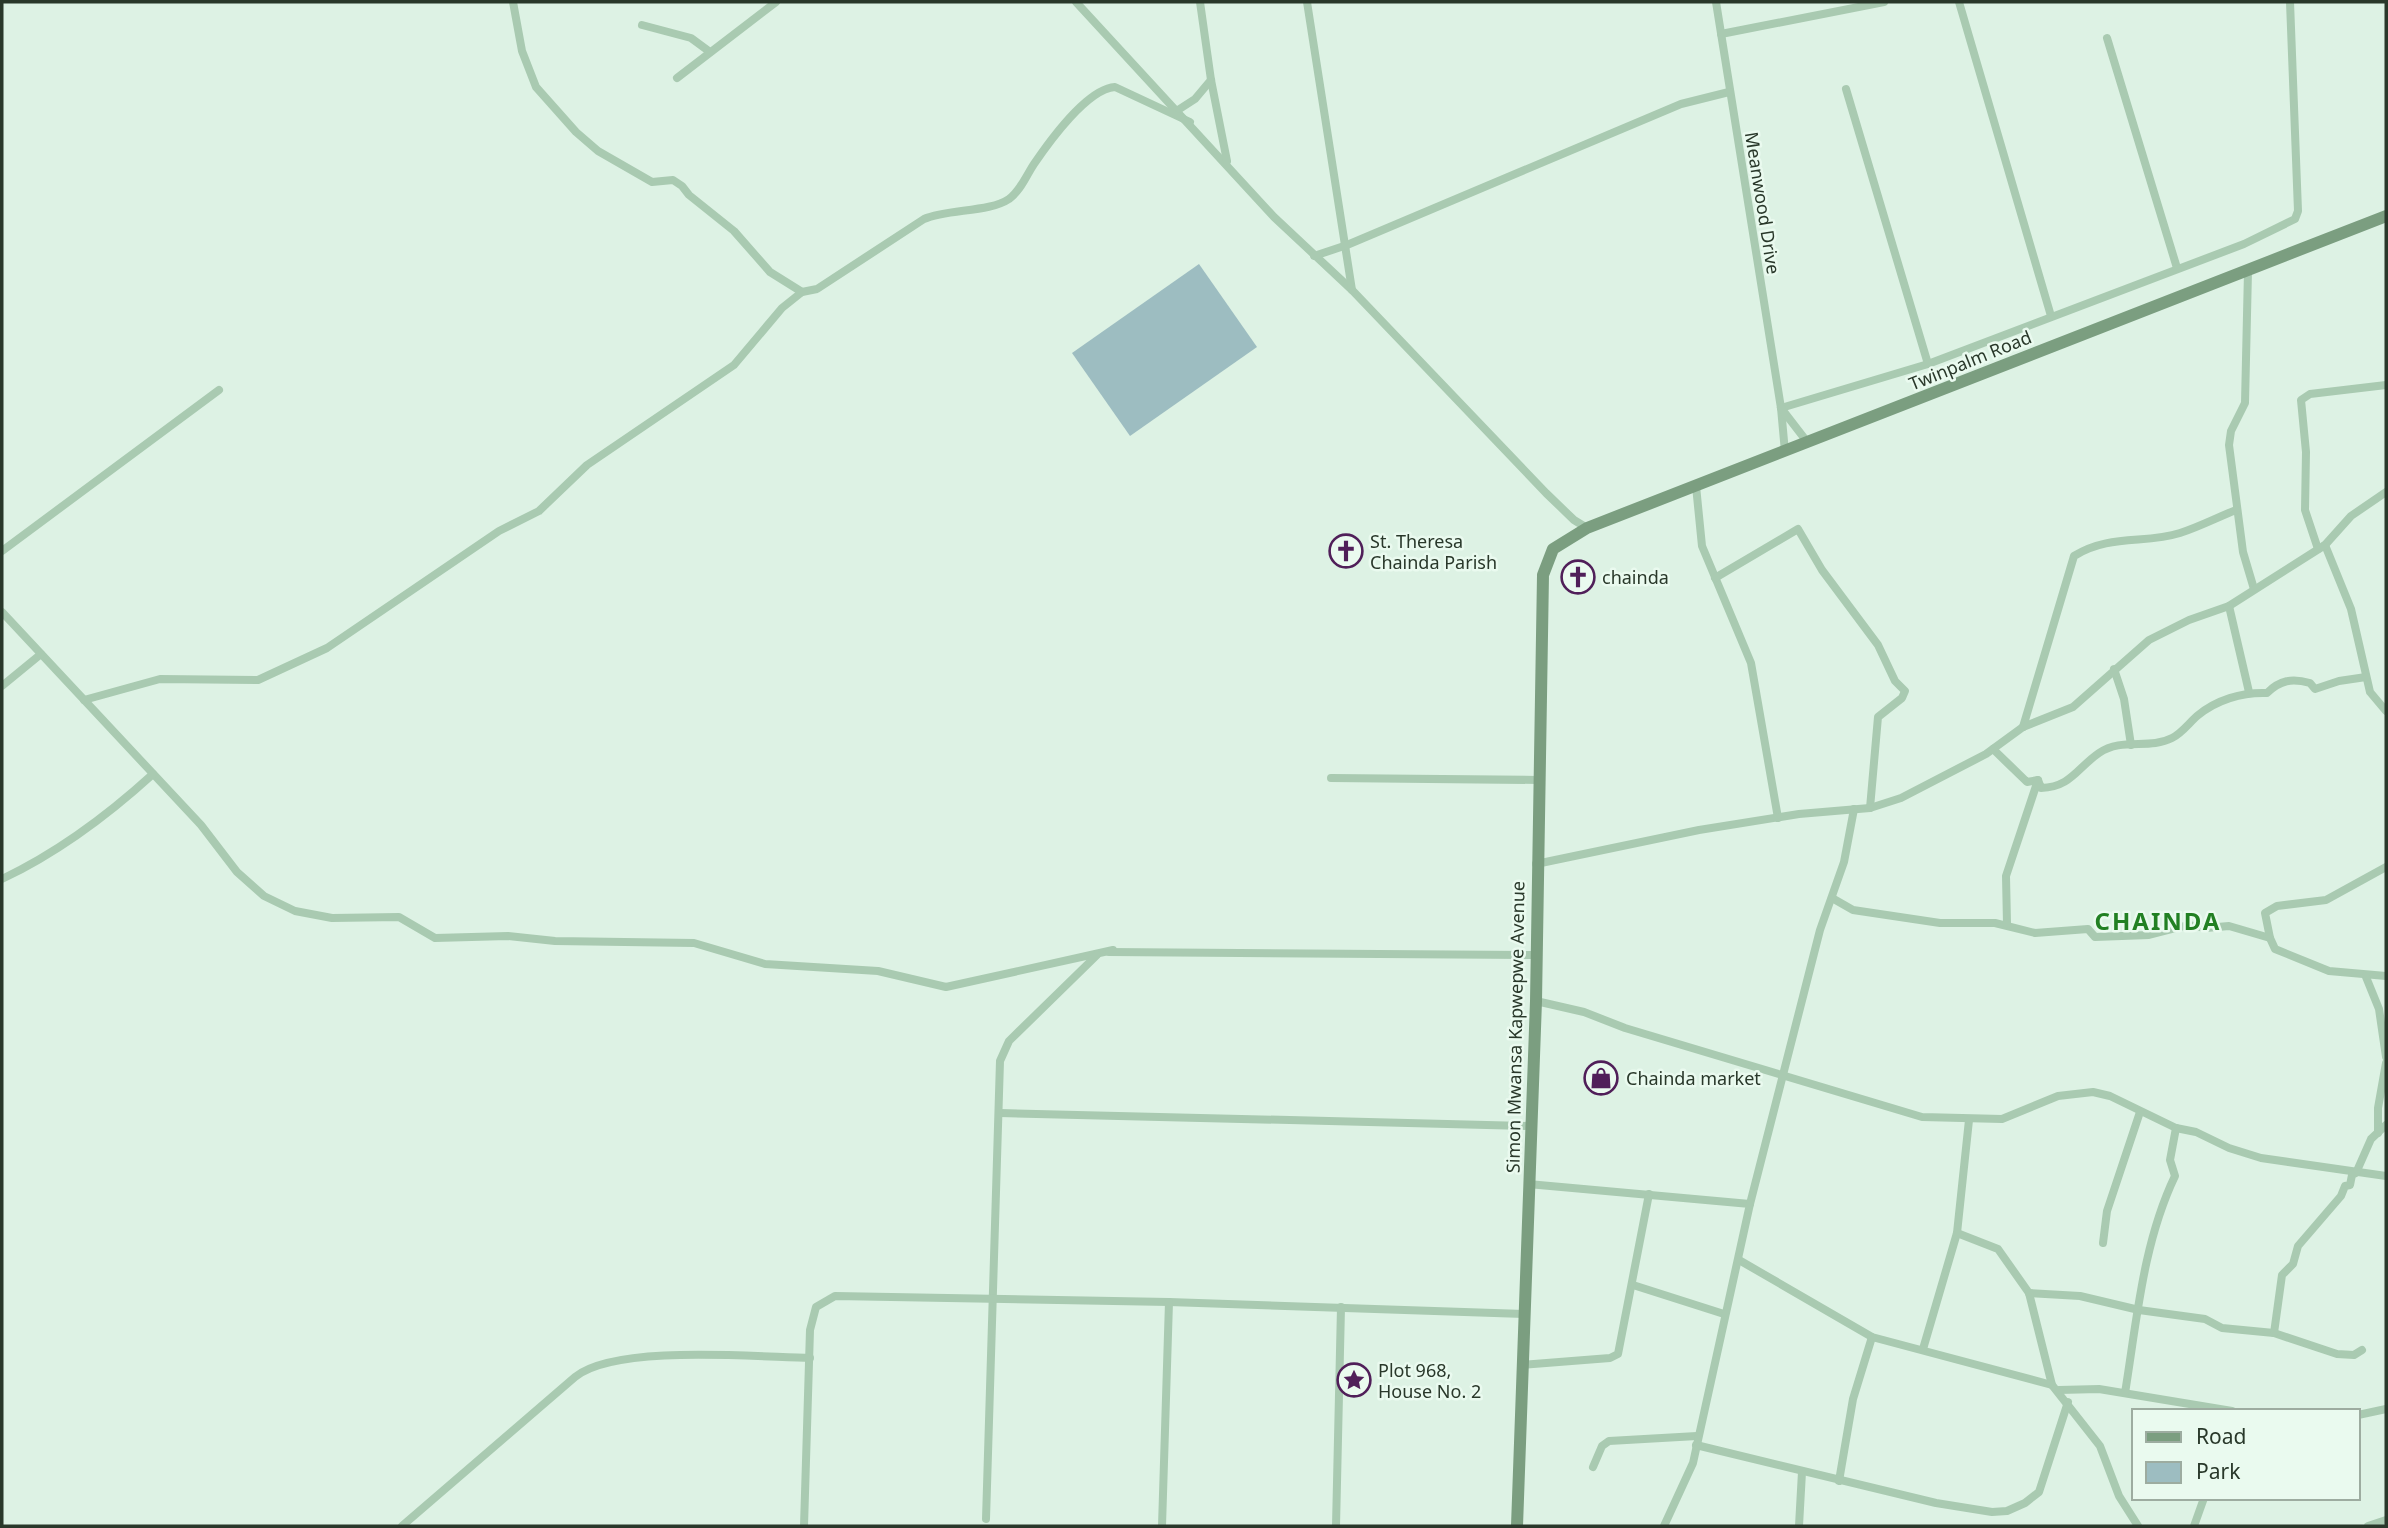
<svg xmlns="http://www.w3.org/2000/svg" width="2388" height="1528" font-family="'Noto Sans',sans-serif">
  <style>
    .green { fill: #9dbdc1 }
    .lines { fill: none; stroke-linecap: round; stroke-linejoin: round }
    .minor { stroke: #a9cab1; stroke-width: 8 }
    .secondary { stroke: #7b9e80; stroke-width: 12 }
    .labels { text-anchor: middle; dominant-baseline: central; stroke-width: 5; stroke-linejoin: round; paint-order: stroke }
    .street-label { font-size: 18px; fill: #29382a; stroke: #eafaef }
    .poi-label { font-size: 18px; fill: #29382a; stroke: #eafaef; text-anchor: start }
    .district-label { font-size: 24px; font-weight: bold; letter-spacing: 2px; fill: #228023; stroke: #eafaef }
  </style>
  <rect width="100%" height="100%" fill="#ddf2e4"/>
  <path class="green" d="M1199,264L1257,347L1130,436L1072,353Z"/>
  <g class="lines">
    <g class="minor">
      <path d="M513,2L522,51L536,87L576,132L598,151L652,182L673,180L682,186L689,195L734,231L770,272L802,292"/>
      <path d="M1076,2L1274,217L1352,290L1546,493L1574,520L1587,528"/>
      <path d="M1200,2L1211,80L1227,161"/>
      <path d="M1307,2L1352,290"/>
      <path d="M1716,2L1781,408L1785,452"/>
      <path d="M1959,2L2051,316"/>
      <path d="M642,25L691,38L710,52"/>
      <path d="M1721,34L1884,2"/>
      <path d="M2107,38L2177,268"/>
      <path d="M677,78L776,2"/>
      <path d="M1846,89L1928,364"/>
      <path d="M1178,110L1195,99L1211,80"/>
      <path d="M1314,256L1347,245L1681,104L1729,92"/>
      <path d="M2248,271L2245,403L2231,431L2229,445L2243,552L2254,589"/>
      <path d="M1781,408L1928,364L2244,244L2295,219L2298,211L2290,2"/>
      <path d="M1781,408L1808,443"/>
      <path d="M1696,486L1702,546L1751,663L1778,818"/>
      <path d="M2325,545L2351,609L2370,692L2386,711"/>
      <path d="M2318,549L2305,510L2306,452L2301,400L2310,394L2386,385"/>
      <path d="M2,551L219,390"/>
      <path d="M1715,578L1798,529L1822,570L1878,645L1895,681L1905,691L1902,698L1878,717L1870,808"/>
      <path d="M2229,606L2249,692"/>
      <path d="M2,612L201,825L237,872L264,896L295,911L332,918L399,917L435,938L508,936L555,941L694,943L765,964L878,971L946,987L1113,950"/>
      <path d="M2114,669L2124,699L2131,745"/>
      <path d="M2,686L41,654"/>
      <path d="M84,700L160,679L258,680L327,648L499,531L539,511L587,465L734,365L782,308L802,292L817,289L924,219C948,209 990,212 1009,199C1021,190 1026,176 1034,164C1049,142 1087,89 1115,87L1190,122"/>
      <path d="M2023,727L2074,556C2109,534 2145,544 2180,533C2199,527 2218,517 2236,510"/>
      <path d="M1993,749L2027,782L2038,780L2041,788C2071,787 2077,768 2099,753C2122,737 2149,750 2172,738C2182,733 2189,723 2197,716C2216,700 2242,692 2267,693C2280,680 2292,678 2310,683L2315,689L2339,681L2366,677"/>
      <path d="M1331,778L1539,780"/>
      <path d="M1536,864L1699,830L1799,814L1870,808L1901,798L1986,754L2023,727L2073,707L2149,640L2189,620L2229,606L2325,545L2351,516L2386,492"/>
      <path d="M2,879C57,853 108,815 153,774"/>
      <path d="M1832,898L1853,910L1940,923H1995L2035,933L2088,929L2095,937L2149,935L2188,925L2206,928L2229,926L2270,938L2275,949L2329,971L2386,976"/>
      <path d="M2007,924L2006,876L2038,780"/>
      <path d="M2270,938L2265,913L2277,906L2326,900L2386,867"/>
      <path d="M1109,952L1536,955"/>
      <path d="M2366,977L2379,1009L2386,1057"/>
      <path d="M1536,1001L1584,1012L1625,1028L1922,1117L2002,1119L2058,1096L2093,1092L2110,1096L2176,1128L2196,1132L2229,1148L2261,1158L2386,1176"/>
      <path d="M1000,1113L1530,1126"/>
      <path d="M2378,1133V1108L2386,1063"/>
      <path d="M1528,1184L1750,1204"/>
      <path d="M1957,1233L1998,1249L2029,1293L2052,1385"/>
      <path d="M2103,1243L2107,1211L2140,1112"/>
      <path d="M1739,1260L1872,1337L2052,1385L2100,1446L2119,1496L2138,1526"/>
      <path d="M1633,1285L1724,1314"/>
      <path d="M2029,1293L2080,1296L2139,1310L2205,1319L2222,1328L2274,1333L2337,1354L2354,1355L2362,1350"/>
      <path d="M2274,1333L2282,1275L2293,1264L2298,1246L2341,1196L2345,1186L2350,1185L2352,1175L2356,1173L2371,1139L2386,1125"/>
      <path d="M1923,1349L1957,1233L1969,1120"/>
      <path d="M1522,1365L1610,1358L1618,1354L1649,1194"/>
      <path d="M2059,1390L2099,1389L2232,1411"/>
      <path d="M2125,1393C2137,1319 2143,1243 2175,1176L2170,1160L2176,1128"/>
      <path d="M2358,1415L2386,1409"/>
      <path d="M1696,1445L1936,1503L1992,1512L2007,1511L2025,1503L2039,1492L2068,1402"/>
      <path d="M1593,1467L1602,1446L1609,1441L1697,1436"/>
      <path d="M1839,1481L1853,1399L1872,1337"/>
      <path d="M986,1519L1000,1061L1009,1041L1097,955"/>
      <path d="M402,1526L575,1377C615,1344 756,1357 810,1358"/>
      <path d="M804,1526L810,1330L816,1307L835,1296L1169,1302L1524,1314"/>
      <path d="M1162,1526L1169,1302"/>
      <path d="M1336,1526L1341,1307"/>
      <path d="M1664,1526L1693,1463L1750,1204L1820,930L1844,862L1854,809"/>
      <path d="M1799,1526L1802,1472"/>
      <path d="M2194,1526L2204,1498"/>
      <path d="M2368,1526L2386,1520"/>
    </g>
    <path class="secondary" d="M1517,1526L1536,1001L1543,575L1553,549L1587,528L2386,216"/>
  </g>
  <defs>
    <symbol id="church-ring" viewBox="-11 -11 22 22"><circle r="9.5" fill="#eafaef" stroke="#501f59" stroke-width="1.5"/><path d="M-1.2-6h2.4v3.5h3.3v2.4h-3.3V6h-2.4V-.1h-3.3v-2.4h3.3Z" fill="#501f59"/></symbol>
    <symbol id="shop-ring" viewBox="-11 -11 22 22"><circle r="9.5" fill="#eafaef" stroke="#501f59" stroke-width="1.5"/><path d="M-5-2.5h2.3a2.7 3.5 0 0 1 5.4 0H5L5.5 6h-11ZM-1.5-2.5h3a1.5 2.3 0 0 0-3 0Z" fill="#501f59"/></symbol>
    <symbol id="sight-ring" viewBox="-11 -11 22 22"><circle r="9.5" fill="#eafaef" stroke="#501f59" stroke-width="1.5"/><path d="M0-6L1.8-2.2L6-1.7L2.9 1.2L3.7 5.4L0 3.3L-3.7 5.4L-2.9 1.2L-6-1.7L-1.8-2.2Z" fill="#501f59"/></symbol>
  </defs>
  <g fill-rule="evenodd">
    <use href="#church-ring" x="1327" y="532" width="38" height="38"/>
    <use href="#church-ring" x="1559" y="558" width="38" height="38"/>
    <use href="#shop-ring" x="1582" y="1059" width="38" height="38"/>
    <use href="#sight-ring" x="1335" y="1361" width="38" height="38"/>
  </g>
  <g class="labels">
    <g class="street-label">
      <text transform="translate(1763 203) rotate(81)">Meanwood Drive</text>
      <text transform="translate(1970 360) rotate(-22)">Twinpalm Road</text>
      <text transform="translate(1515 1027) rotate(-89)">Simon Mwansa Kapwepwe Avenue</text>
    </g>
    <g class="poi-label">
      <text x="1370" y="541">St. Theresa<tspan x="1370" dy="21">Chainda Parish</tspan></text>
      <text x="1602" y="577">chainda</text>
      <text x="1626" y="1078">Chainda market</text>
      <text x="1378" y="1370">Plot 968,<tspan x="1378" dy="21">House No. 2</tspan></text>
    </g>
    <g class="district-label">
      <text x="2158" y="920">CHAINDA</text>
    </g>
  </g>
  <rect width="2388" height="1528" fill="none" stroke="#29382a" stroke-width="7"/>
  <rect x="2132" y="1409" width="228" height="91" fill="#eafaef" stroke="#9daca0" stroke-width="2"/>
  <rect x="2146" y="1432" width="35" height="10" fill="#7b9e80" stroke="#9daca0" stroke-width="2"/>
  <text x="2196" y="1444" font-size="21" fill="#29382a">Road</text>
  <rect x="2146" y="1462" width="35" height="21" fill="#9dbdc1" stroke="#9daca0" stroke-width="2"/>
  <text x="2196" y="1479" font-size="21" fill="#29382a">Park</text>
</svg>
